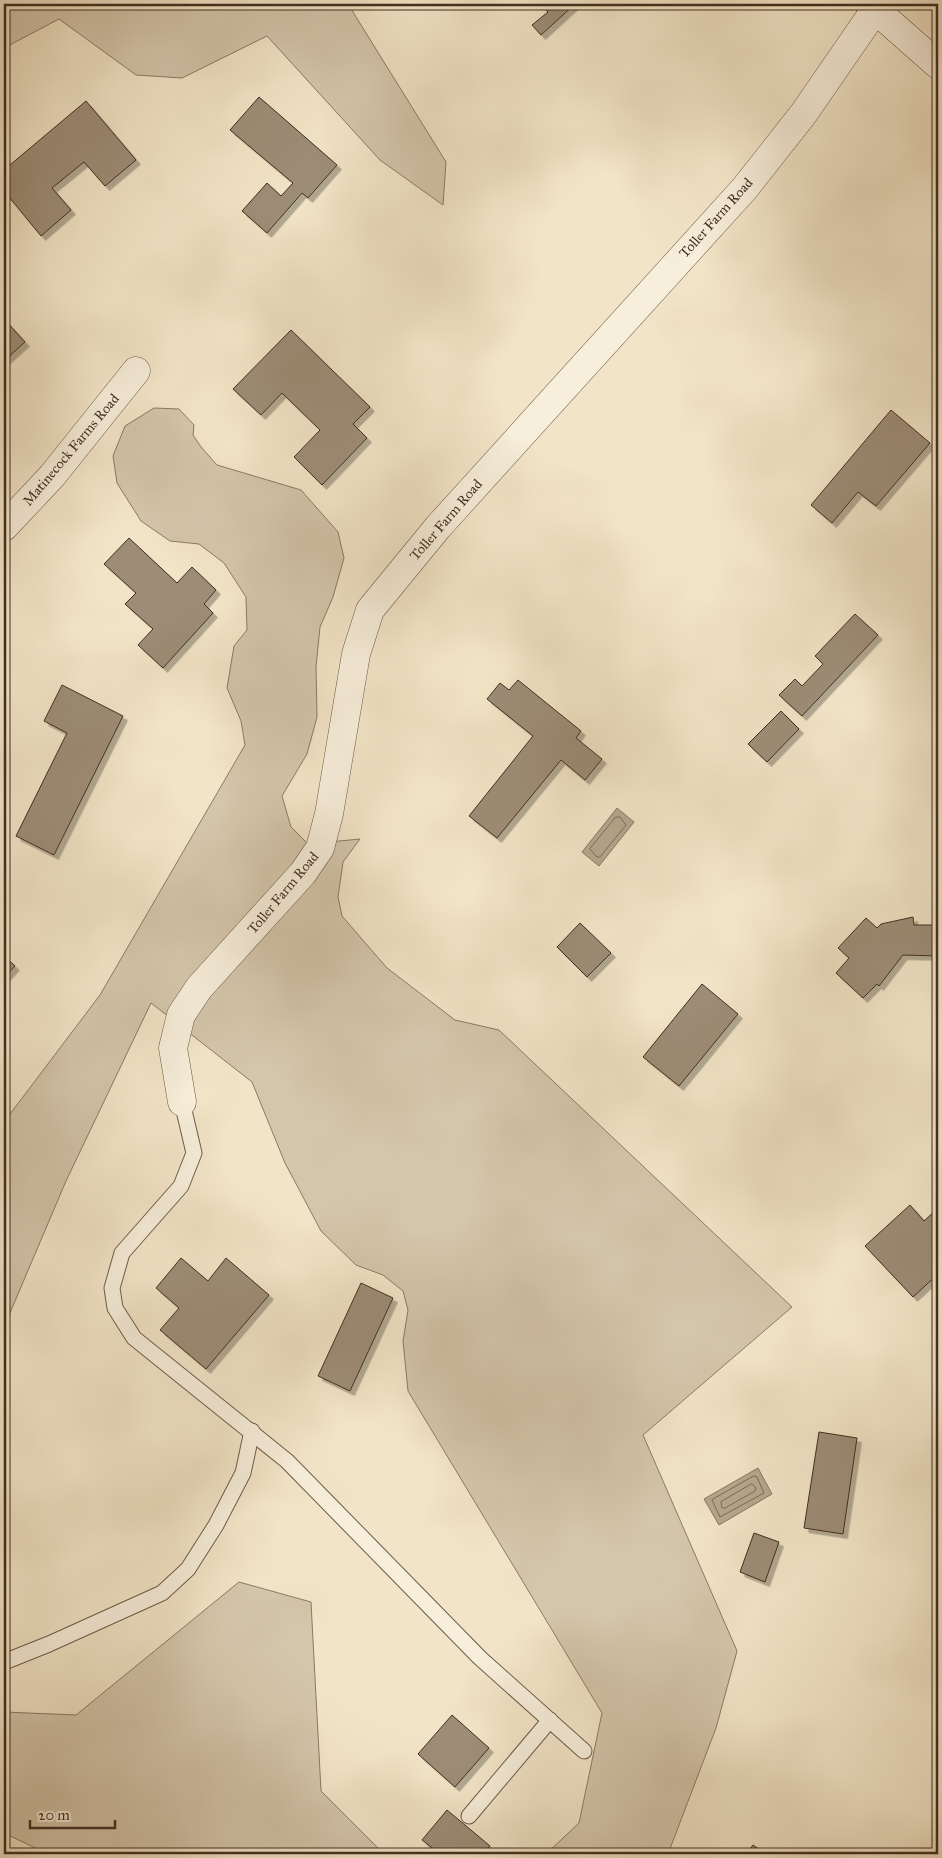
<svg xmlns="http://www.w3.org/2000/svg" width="942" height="1858" font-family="'IM FELL Great Primer',serif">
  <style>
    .green { fill: #d4c6ab; stroke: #8a7a66 }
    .water { fill: #b6a78e; stroke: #877762 }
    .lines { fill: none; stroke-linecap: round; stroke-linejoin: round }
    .shore { stroke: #7c6a57; stroke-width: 1 }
    .building { fill: #9d8d77; stroke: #412e20; filter: url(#shadow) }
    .lane-casing { stroke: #6d5c4a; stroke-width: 17 }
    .street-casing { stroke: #6d5c4a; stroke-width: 29 }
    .secondary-casing { stroke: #412e20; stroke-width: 29 }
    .lane { stroke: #f7eedb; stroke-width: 15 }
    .street { stroke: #f7eedb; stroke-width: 28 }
    .secondary { stroke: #f7eedb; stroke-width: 28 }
    .rail { stroke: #412e20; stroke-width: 4; stroke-dasharray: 9 9; stroke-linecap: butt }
    .labels { text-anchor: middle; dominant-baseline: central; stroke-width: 4; stroke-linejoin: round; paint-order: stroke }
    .street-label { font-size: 14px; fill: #412e20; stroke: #f7eedb }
  </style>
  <defs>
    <filter id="shadow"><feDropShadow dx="4.5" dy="4.5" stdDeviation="0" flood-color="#0004"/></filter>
  </defs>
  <rect width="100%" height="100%" fill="#f2e5c7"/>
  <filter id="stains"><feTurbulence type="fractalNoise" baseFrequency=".004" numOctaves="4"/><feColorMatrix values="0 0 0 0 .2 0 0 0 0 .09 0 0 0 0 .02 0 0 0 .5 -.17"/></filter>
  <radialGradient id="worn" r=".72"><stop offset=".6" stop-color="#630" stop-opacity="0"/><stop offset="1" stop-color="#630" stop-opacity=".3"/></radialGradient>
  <g class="green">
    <path d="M4,4H348L446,162L443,205L380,160L267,36L182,78L136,75L59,19L4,48Z"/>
    <path d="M154,408L179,409L194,425L193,435L201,447L217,465L301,490L338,532L344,558L333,597L320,627L316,667L317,717L307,754L282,796L291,827L308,844L360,839L343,862L338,897L342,916L387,968L455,1020L499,1030L792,1307L643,1435L737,1651L716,1728L668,1854H546L579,1823L602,1713L408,1391L403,1341L408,1310L403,1291L383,1275L356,1265L321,1231L285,1163L252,1082L151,1003L66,1181L4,1327V1122L100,995L245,745L241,721L227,688L234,646L247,630L246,597L224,563L199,544L170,541L141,521L117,483L113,456L125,426Z"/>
    <path d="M239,1582L311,1602L321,1791L384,1854H48L4,1833V1712L76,1715Z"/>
  </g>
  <g class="water">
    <path d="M617,808L634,822L599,866L582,852Z"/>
    <path d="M758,1468L772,1494L719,1525L704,1499Z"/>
  </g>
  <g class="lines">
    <g class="shore">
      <path d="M616,817H620L626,825L600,857H597L590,849Z"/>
      <path d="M754,1476L757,1477L764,1493L720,1517L712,1500Z"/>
      <path d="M752,1484L756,1488L755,1491L725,1508H722L721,1502Z"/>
    </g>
  </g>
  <g class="building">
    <path d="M540,4H575L541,35L532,25L548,12Z"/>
    <path d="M259,97L337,165L308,198L302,193L267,233L242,211L267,183L281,196L293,183L230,130Z"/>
    <path d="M86,101L136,160L105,186L84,162L52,188L71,210L41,236L4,191V170Z"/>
    <path d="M4,319L25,342L4,361Z"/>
    <path d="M291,330L370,407L353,424L367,438L322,485L294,457L320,430L282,393L261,415L233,389Z"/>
    <path d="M891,410L930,443L876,506L858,492L832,523L811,505Z"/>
    <path d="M129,538L177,583L192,567L216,590L204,604L213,613L163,668L138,645L153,629L125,604L136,593L104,564Z"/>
    <path d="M855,614L878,635L802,716L779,695L795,679L802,686L823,664L815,656Z"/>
    <path d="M518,680L581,731L576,738L602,759L585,780L561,760L497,838L469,816L533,736L487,699L500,683L509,690Z"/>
    <path d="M62,685L123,716L54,855L16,836L67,733L44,721Z"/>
    <path d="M781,711L799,729L767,762L748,744Z"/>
    <path d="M913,917L914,925H938V956L903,955L879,986L877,984L863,998L836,973L849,958L838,948L866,918L877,928L881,924Z"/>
    <path d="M580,923L611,953L587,977L557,947Z"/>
    <path d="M4,956L15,966L4,978Z"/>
    <path d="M702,984L738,1014L679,1086L643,1057Z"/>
    <path d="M910,1205L924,1221L938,1208V1274L913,1297L865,1246Z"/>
    <path d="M181,1258L208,1281L226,1258L269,1295L206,1369L160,1330L179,1308L156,1288Z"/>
    <path d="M361,1283L393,1298L350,1391L318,1376Z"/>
    <path d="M819,1432L857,1438L843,1534L804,1528Z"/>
    <path d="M754,1533L779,1542L765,1582L740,1572Z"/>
    <path d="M452,1715L489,1748L455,1787L418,1754Z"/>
    <path d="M447,1810L490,1846L482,1854H440L422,1840Z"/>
    <path d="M753,1845L766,1854H746Z"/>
  </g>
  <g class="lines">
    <defs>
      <g id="lane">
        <path d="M182,1102L194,1153L181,1186L122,1253L112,1288L115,1308L134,1338L287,1461L480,1658L584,1751"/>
        <path d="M4,1662L49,1644L162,1593L188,1569L216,1525L243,1473L252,1431"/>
        <path d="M469,1816L550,1720"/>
      </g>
      <g id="street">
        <path d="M4,527L52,476L136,371"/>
        <path d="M182,1102L173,1048L181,1015L199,988L303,873L320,848L329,814L356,654L370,610L438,527L745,188L804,113L875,10"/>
      </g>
      <path id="secondary" d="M869,4L938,65"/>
    </defs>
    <use href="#lane" class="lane-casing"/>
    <use href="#street" class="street-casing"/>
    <use href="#secondary" class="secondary-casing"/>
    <use href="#lane" class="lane"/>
    <use href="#street" class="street"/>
    <use href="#secondary" class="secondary"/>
    <path class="rail" d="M4,1849L15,1854"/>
  </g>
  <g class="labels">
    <g class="street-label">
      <text transform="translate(716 218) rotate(-48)">Toller Farm Road</text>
      <text transform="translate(71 450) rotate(-50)">Matinecock Farms Road</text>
      <text transform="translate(446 520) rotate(-49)">Toller Farm Road</text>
      <text transform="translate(283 893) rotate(-50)">Toller Farm Road</text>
    </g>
  </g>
  <rect width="942" height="1858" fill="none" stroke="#f2e5c7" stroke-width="20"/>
  <rect x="5" y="5" width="932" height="1848" fill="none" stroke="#412e20" stroke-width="2.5"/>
  <rect x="10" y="10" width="922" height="1838" fill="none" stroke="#412e20"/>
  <path d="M30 1820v8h85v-8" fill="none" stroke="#412e20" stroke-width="2.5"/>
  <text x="38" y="1820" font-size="15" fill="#412e20" stroke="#f7eedb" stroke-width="4" paint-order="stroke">20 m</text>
  <rect width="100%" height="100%" filter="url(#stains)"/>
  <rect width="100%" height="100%" fill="url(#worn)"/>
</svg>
